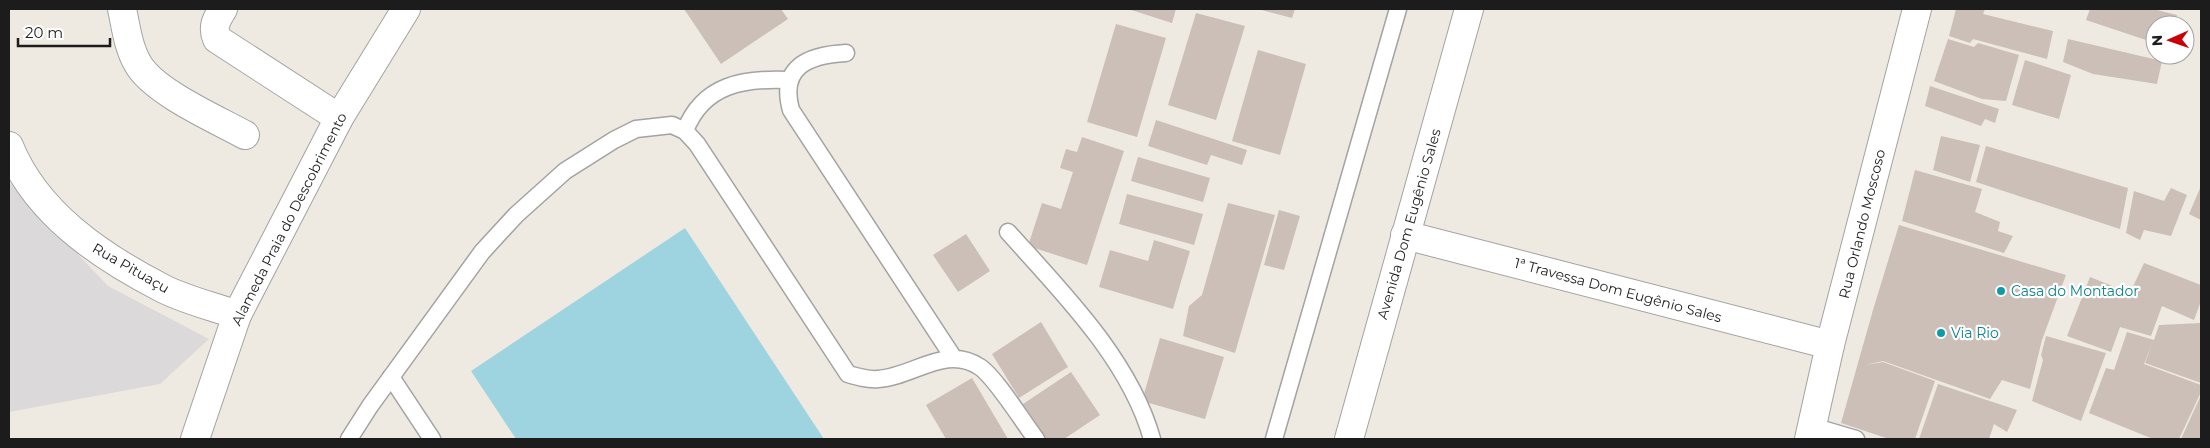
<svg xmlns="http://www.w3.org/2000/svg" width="2210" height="448" font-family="Montserrat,sans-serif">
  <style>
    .residential { fill: #dbd9d9 }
    .water { fill: #9ed4e0 }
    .building { fill: #cbbfb7 }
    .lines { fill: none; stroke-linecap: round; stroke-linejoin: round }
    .lane-casing { stroke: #a3a3a3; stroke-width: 19 }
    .street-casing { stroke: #a3a3a3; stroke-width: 30 }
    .lane { stroke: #fff; stroke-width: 16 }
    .street { stroke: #fff; stroke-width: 28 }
    .culture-dot { fill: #0f9aa8; stroke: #fff; stroke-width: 2 }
    .labels { text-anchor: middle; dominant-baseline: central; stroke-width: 4.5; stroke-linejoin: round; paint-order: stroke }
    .street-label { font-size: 14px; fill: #1c1c1c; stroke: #fff }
    .culture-label { font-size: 14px; fill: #0d838f; stroke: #fff; text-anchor: start }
  </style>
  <rect width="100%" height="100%" fill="#efeae1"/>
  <path class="residential" d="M9,182L108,286L209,339L160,384L9,412Z"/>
  <path class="water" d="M685,228L824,439H516L471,371Z"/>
  <g class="building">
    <path d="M684,9H781L788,19L721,64Z"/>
    <path d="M1128,9H1176L1172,23Z"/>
    <path d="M1258,9H1295L1292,18Z"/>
    <path d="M1956,9H1985L1983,14L2053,31L2047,59L1973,39L1970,43L1949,36Z"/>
    <path d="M2090,9H2153L2177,15L2174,25H2155V43L2086,20Z"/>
    <path d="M1196,13L1245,26L1216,120L1168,105Z"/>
    <path d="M1116,24L1166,38L1137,137L1087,122Z"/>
    <path d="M1948,39L1974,47L1978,43L2019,55L2006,101L1982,99L1934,81Z"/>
    <path d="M2068,39L2162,61L2157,84L2093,74L2063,62Z"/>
    <path d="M1258,50L1306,64L1280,155L1232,141Z"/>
    <path d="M2025,60L2071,75L2059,119L2012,105Z"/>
    <path d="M1930,86L1999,109L1995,123L1985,119L1981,126L1925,106Z"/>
    <path d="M1156,120L1247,150L1242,165L1211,155L1207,165L1148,146Z"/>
    <path d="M1941,136L1980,145L1970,182L1933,170Z"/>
    <path d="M1082,137L1124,151L1087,265L1028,246L1042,203L1061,209L1073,172L1060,168L1066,149L1077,152Z"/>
    <path d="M1986,146L2128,188L2120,229L1976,182Z"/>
    <path d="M1138,157L1210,178L1203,202L1131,181Z"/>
    <path d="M1915,170L1982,189L1975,212L2000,222L1998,231L2013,236L2004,253L1902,221Z"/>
    <path d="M2201,186V220L2189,214Z"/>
    <path d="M2171,188L2187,195L2171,236L2144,230L2140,240L2126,233L2134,191L2164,201Z"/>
    <path d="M1127,194L1203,214L1194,245L1119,224Z"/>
    <path d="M1228,203L1275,215L1235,353L1183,336L1189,306L1202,295Z"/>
    <path d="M1279,210L1300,216L1284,270L1264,265Z"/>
    <path d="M1899,225L2066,275L2042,340L2030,389L2002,380L1990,399L1883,361L1865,365L1883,362L1935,381L1915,439H1889L1841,423L1873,310Z"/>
    <path d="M966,234L990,271L958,292L933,255Z"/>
    <path d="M1154,240L1190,251L1173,309L1099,287L1110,250L1148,261Z"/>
    <path d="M2144,263L2201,285V301L2194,320L2162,306L2151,336L2120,327L2111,352L2067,336L2090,277L2130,293Z"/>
    <path d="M1041,322L1068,367L1019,398L992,354Z"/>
    <path d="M2201,323V383L2145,363L2153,341L2144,364L2201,385V392L2179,439H2153L2089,413L2106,368L2114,370L2127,332L2154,340L2159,325Z"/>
    <path d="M2046,336L2106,353L2081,421L2032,401L2043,360L2041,355Z"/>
    <path d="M1160,338L1224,357L1205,419L1142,401Z"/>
    <path d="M1071,372L1100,415L1064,439H1046L1023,404Z"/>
    <path d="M972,378L1008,439H946L926,405Z"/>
    <path d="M1938,384L2017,410L2007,432L1994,424L1989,439H1919Z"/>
    <path d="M2201,395V439H2181Z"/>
  </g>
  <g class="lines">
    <defs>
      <g id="lane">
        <path d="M846,53C808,55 779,67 791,110L953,357"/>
        <path d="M685,131C703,84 744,78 789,80"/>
        <path d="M1008,232C1062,292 1130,360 1152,439"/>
        <path d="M391,377L432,439"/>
        <path d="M1812,426L1856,439"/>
        <path d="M349,439L370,406L482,252L516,215L565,171L614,140L636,129L672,125L685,131L697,144L848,374C858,377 868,380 878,379C913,377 946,344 980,367C996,378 1023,422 1036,439"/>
        <path d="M1274,439L1398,9"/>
      </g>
      <g id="street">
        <path d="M122,9C126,27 128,47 138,64C154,92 216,119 245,135"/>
        <path d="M223,9C216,20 212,27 217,39L339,118"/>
        <path d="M9,146C36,213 100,256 162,288C185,300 212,306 237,315"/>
        <path d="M1405,235L1830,345"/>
        <path d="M195,439L237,315L339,118L406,9"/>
        <path d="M1349,439L1469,9"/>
        <path d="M1809,439L1830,345L1917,9"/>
      </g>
    </defs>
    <use href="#lane" class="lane-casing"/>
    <use href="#street" class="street-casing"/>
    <use href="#lane" class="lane"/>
    <use href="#street" class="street"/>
  </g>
  <g class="culture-dot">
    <circle cx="2001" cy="291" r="5"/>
    <circle cx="1941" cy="333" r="5"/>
  </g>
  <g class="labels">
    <g class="street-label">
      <text transform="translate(289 219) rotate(-63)">Alameda Praia do Descobrimento</text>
      <text transform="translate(1409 224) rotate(-74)">Avenida Dom Eugênio Sales</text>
      <text transform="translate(1862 224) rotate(-76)">Rua Orlando Moscoso</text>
      <text transform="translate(131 268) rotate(30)">Rua Pituaçu</text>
      <text transform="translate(1618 290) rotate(15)">1ª Travessa Dom Eugênio Sales</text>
    </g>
    <g class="culture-label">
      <text x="2011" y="291">Casa do Montador</text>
      <text x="1951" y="333">Via Rio</text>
    </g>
  </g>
  <rect width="2210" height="448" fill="none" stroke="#1c1c1c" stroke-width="20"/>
  <g transform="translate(2170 40) rotate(268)"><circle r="24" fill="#ffffff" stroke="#a4a4a4"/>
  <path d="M0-4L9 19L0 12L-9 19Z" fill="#c9000a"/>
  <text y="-8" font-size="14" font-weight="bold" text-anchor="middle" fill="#1c1c1c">N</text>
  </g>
  <path d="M18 38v8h92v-8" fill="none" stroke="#1c1c1c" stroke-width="2.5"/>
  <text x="25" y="38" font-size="15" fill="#1c1c1c" stroke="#ffffff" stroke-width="4" paint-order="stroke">20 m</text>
</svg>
